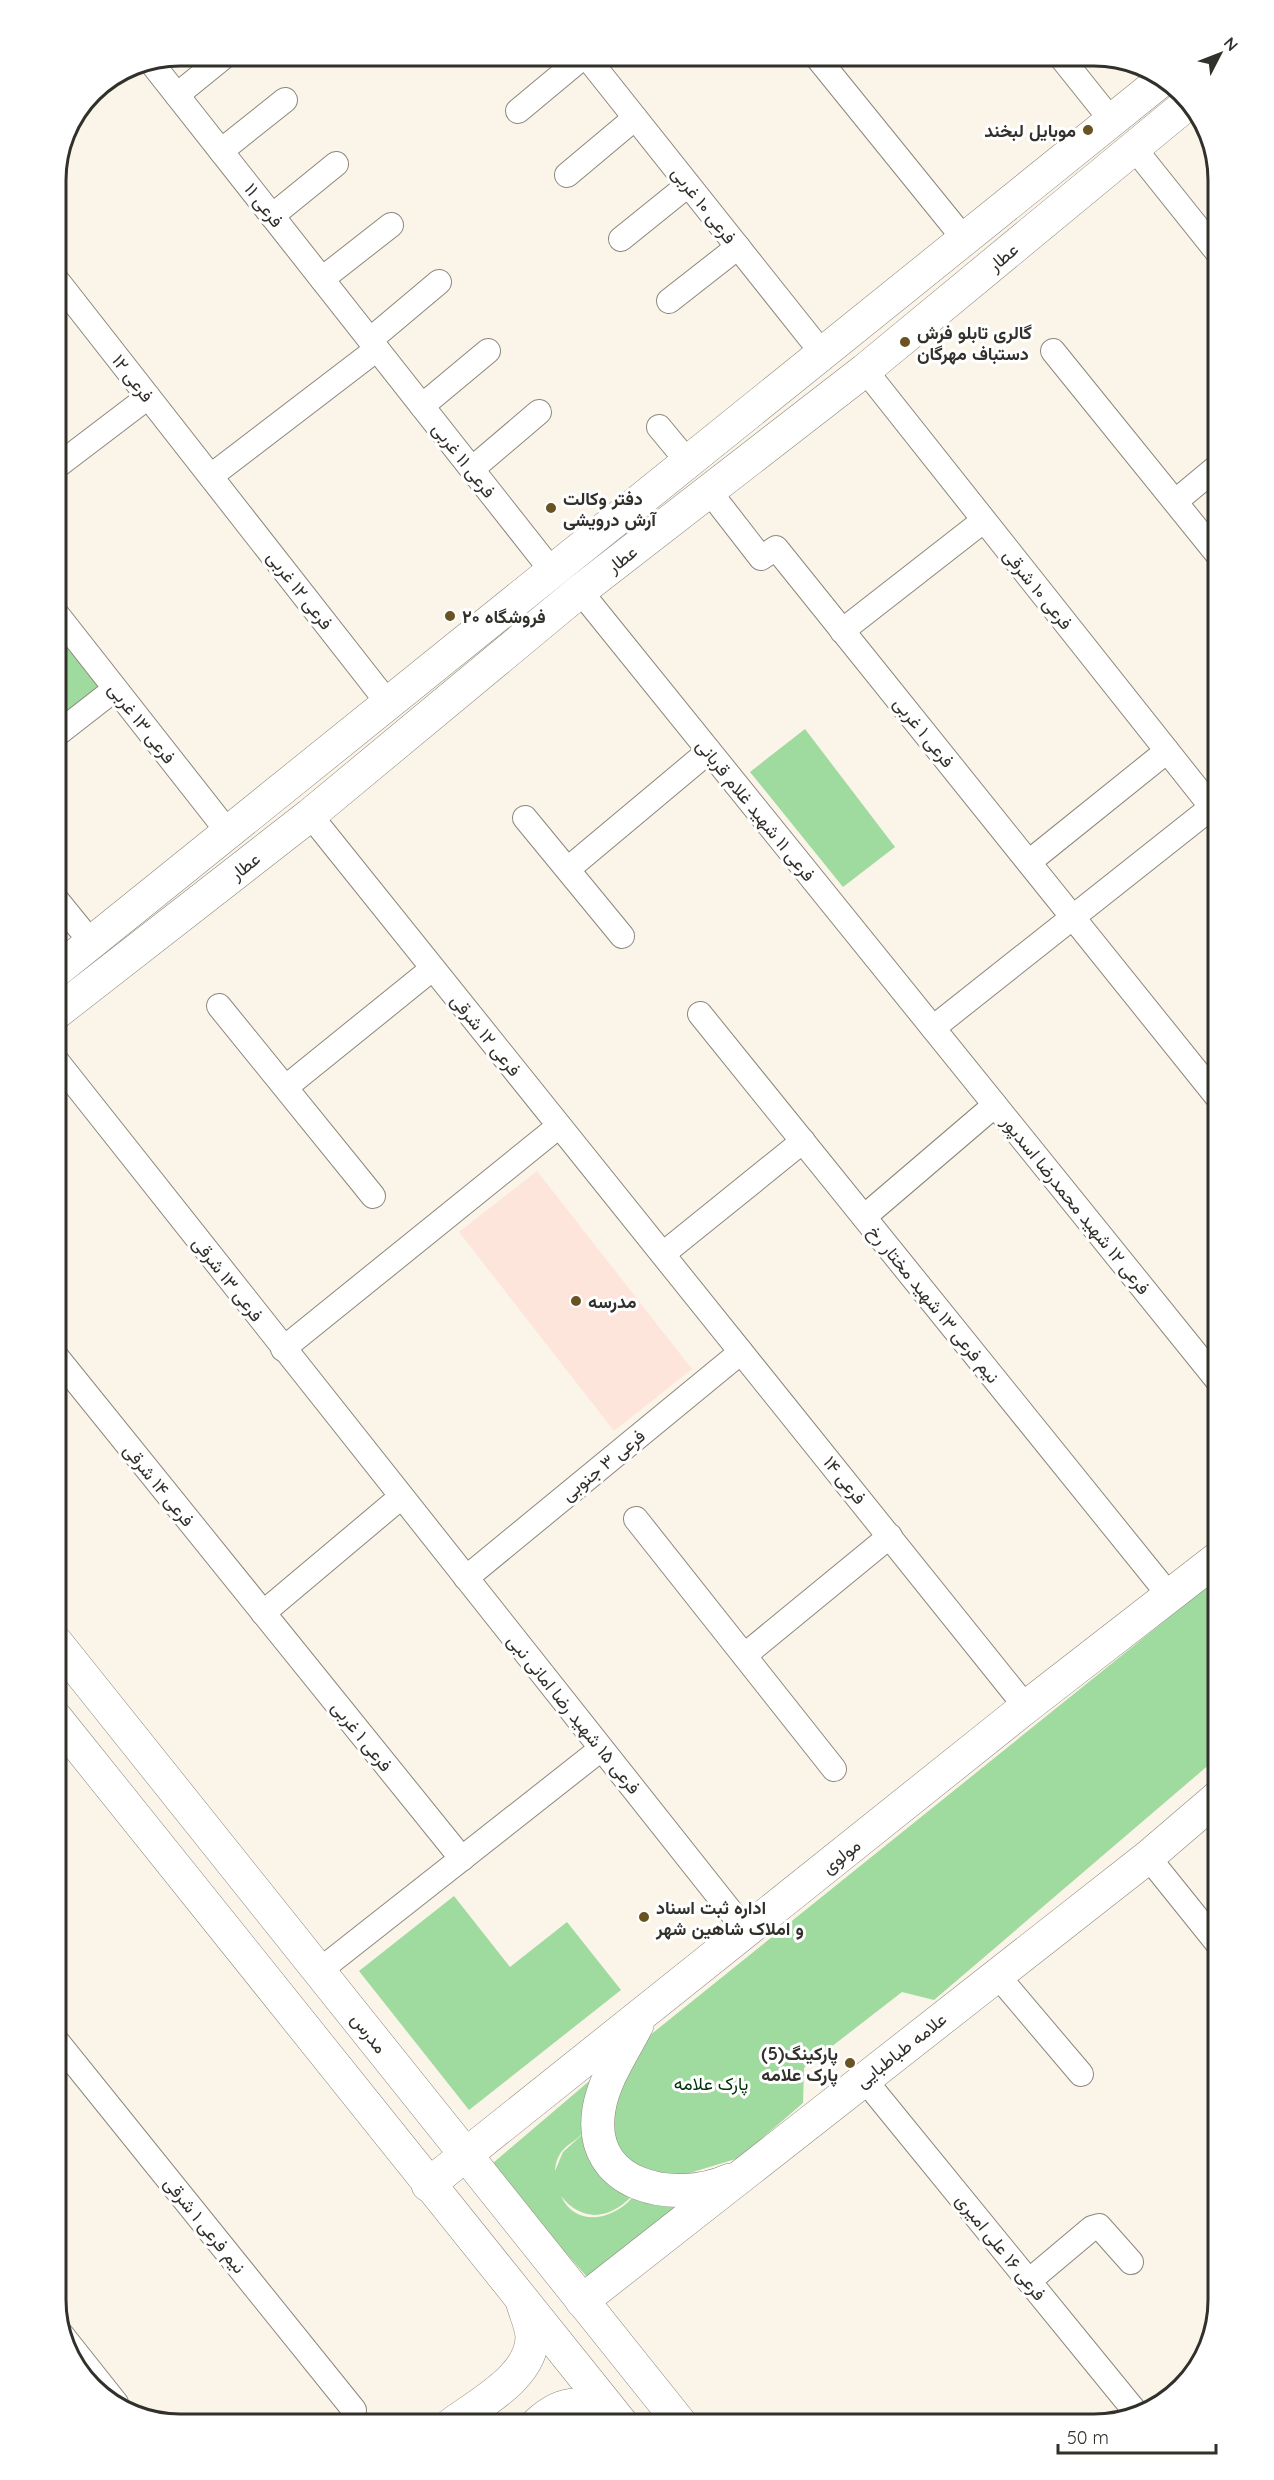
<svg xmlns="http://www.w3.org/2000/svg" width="1274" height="2480" font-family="Quicksand,Vazirmatn,sans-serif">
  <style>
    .education { fill: #fee5dc }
    .green { fill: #9fda9e }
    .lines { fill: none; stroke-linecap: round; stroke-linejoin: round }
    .street-casing { stroke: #8d877c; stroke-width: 26 }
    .secondary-casing { stroke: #8d877c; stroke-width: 34 }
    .street { stroke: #fff; stroke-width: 24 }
    .secondary { stroke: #fff; stroke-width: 33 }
    .poi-dot { fill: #6a5323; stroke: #fff; stroke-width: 2 }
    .labels { text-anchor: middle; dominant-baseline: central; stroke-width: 6; stroke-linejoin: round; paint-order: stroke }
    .poi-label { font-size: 18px; font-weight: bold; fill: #32302b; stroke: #fff; text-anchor: start }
    .street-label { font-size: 18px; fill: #32302b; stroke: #fff }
    .park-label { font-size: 18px; fill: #003406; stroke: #fff }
    .rim { fill: none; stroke: #32302b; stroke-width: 3 }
  </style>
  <rect width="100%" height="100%" fill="#fbf4e9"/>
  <path class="education" d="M537,1171L692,1369L614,1431L459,1232Z"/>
  <g class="green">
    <path d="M56,619L106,684L56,723Z"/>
    <path d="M805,729L895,847L843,887L750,772Z"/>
    <path d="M1218,1578V1757L934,2000L902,1992L804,2068L803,2103L739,2158L673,2178L631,2170L611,2140V2101L649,2036Z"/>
    <path d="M454,1896L510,1967L567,1922L621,1990L469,2110L359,1971Z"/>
    <path d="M594,2077C591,2092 591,2115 585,2129C577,2145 557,2143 555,2171L563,2152L584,2133L631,2197C608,2220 582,2222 561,2196C576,2228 612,2220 632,2198L687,2204L588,2278L540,2224L493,2163Z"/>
  </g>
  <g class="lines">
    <defs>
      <g id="street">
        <path d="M586,56L823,354"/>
        <path d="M816,56L965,240"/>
        <path d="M1060,56L1112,121"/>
        <path d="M150,61L552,571"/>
        <path d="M177,95L225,56"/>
        <path d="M518,111L584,56"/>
        <path d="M1134,148L1218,253"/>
        <path d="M221,151L285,100"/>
        <path d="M567,175L635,118"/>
        <path d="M272,216L336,164"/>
        <path d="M621,239L688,185"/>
        <path d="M56,279L388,703"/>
        <path d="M322,279L391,225"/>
        <path d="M669,301L738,247"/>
        <path d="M370,340L439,282"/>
        <path d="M1053,351L1218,555"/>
        <path d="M865,370L1218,815"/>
        <path d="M422,406L488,351"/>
        <path d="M659,427L688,462"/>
        <path d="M56,467L148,397"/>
        <path d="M472,469L539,412"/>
        <path d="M211,476L377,349"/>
        <path d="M709,491L761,558L776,548L1218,1098"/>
        <path d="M1176,501L1218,466"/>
        <path d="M580,591L1218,1381"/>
        <path d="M56,613L228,832"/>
        <path d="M842,631L983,521"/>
        <path d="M56,735L115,689"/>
        <path d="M310,815L1026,1707"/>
        <path d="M525,818L622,936"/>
        <path d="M1029,862L1167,751"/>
        <path d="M568,869L709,751"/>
        <path d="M56,899L91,942"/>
        <path d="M219,1006L373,1196"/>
        <path d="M700,1014L1169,1595"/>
        <path d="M933,1028L1212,807"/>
        <path d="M56,1060L747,1932"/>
        <path d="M286,1087L432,969"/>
        <path d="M864,1217L995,1105"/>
        <path d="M663,1254L803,1141"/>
        <path d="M283,1349L559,1126"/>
        <path d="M56,1356L462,1859"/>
        <path d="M636,1519L834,1769"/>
        <path d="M466,1578L741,1352"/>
        <path d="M263,1613L401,1497"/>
        <path d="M745,1655L890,1536"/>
        <path d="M1148,1857L1218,1944"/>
        <path d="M319,1971L601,1749"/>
        <path d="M997,1975L1081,2074"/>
        <path d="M56,2040L354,2410"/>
        <path d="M864,2079L1139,2416"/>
        <path d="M1029,2281L1092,2228L1099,2226L1131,2262"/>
        <path d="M62,2335L116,2403"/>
      </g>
      <g id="secondary">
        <path d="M56,971L1163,79"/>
        <path d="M56,1013L310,815L580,591L865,370L1187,104"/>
        <path d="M56,1642L681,2424"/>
        <path d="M56,1718L622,2424"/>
        <path d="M637,2025C623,2052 604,2079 599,2109C586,2187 674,2205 730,2180"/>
        <path d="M428,2185L1026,1707L1218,1558"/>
        <path d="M582,2301L1148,1857L1218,1797"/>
        <path d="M452,2424C480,2403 533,2376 532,2336C531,2325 526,2314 523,2304"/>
        <path d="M537,2424C567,2396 585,2403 618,2422"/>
      </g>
    </defs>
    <use href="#street" class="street-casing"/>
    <use href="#secondary" class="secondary-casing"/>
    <use href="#street" class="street"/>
    <use href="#secondary" class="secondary"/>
  </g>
  <g class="poi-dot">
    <circle cx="1088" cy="130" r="6"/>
    <circle cx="905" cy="342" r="6"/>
    <circle cx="551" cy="508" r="6"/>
    <circle cx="450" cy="616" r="6"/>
    <circle cx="576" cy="1301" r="6"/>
    <circle cx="644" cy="1917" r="6"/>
    <circle cx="850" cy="2063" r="6"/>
  </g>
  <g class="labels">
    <g class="poi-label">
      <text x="1076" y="130" text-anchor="end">موبایل لبخند</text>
      <text x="917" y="332">گالری تابلو فرش<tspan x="917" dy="21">دستباف مهرگان</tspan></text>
      <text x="563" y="498">دفتر وکالت<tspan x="563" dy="21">آرش درویشی</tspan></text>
      <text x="462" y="616">فروشگاه ۲۰</text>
      <text x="588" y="1301">مدرسه</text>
      <text x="656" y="1907">اداره ثبت اسناد<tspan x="656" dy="21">و املاک شاهین شهر</tspan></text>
      <text x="838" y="2053" text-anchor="end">پارکینگ(5)<tspan x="838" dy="21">پارک علامه</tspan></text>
    </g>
    <g class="street-label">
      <text transform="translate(264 205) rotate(52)">فرعی ۱۱</text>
      <text transform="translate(704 205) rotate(52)">فرعی ۱۰ غربی</text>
      <text transform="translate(1003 257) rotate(-40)">عطار</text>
      <text transform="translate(133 378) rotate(52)">فرعی ۱۲</text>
      <text transform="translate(464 460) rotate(52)">فرعی ۱۱ غربی</text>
      <text transform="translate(622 559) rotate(-38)">عطار</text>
      <text transform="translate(1038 589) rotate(51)">فرعی ۱۰ شرقی</text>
      <text transform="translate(300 590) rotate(52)">فرعی ۱۲ غربی</text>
      <text transform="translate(142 723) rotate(52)">فرعی ۱۳ غربی</text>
      <text transform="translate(924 732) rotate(51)">فرعی ۱ غربی</text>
      <text transform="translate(756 810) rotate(51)">فرعی ۱۱ شهید غلام قربانی</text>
      <text transform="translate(245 866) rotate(-38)">عطار</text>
      <text transform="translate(486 1035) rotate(51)">فرعی ۱۲ شرقی</text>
      <text transform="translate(1076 1205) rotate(51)">فرعی ۱۲ شهید محمدرضا اسدپور</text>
      <text transform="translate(228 1279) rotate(52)">فرعی ۱۳ شرقی</text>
      <text transform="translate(934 1304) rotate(51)">نیم فرعی ۱۳ شهید مختار رخ</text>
      <text transform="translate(603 1465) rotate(-39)">فرعی ۳ جنوبی</text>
      <text transform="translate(845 1480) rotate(51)">فرعی ۱۴</text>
      <text transform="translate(159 1485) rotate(51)">فرعی ۱۴ شرقی</text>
      <text transform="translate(574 1714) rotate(51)">فرعی ۱۵ شهید رضا امانی نبی</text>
      <text transform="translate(362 1736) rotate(51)">فرعی ۱ غربی</text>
      <text transform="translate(841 1856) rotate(-39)">مولوی</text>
      <text transform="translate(369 2033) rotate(52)">مدرس</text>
      <text transform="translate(901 2050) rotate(-38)">علامه طباطبایی</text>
      <text transform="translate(205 2225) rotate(51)">نیم فرعی ۱ شرقی</text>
      <text transform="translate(1001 2247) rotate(51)">فرعی ۱۶ علی امیری</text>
    </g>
    <g class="park-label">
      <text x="711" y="2083">پارک علامه</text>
    </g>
  </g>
  <path d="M0 0H1274V2480H0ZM180 66H1094A114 114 0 0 1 1208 180V2300A114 114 0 0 1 1094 2414H180A114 114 0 0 1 66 2300V180A114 114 0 0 1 180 66Z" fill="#fff" fill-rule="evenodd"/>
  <path class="rim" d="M180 66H1094A114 114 0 0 1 1208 180V2300A114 114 0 0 1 1094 2414H180A114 114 0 0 1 66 2300V180A114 114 0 0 1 180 66Z"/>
  <g transform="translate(1220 54) rotate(48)" stroke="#ffffff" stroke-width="4.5" paint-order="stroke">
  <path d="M0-4.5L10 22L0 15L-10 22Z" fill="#32302b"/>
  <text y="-9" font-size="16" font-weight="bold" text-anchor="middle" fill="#32302b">N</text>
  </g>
  <path d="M1058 2444v9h158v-9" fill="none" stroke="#32302b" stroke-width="3"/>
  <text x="1067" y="2444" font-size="18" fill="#32302b" stroke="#ffffff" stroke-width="4.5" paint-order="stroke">50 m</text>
</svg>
